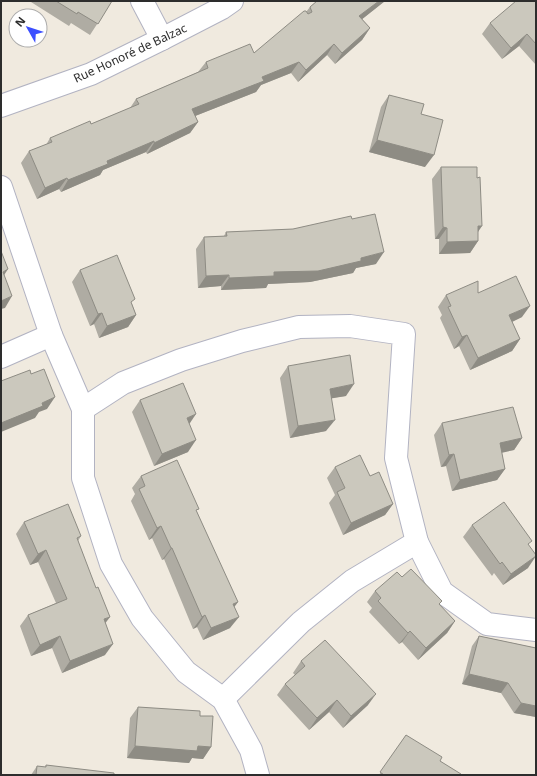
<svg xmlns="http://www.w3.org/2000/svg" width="537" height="776" font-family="'Noto Sans',sans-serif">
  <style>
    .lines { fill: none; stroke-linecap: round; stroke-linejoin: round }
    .street-casing { stroke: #b2b3c2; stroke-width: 24 }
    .street { stroke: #fff; stroke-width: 22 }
    .wall { fill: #afaca3 }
    .shaded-wall { fill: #8e8c84 }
    .building { fill: #cbc8bd; stroke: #8e8c84 }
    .labels { text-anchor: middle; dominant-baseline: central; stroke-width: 3; stroke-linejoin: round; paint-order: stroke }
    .street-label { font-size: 12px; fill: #2d2d2d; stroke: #fff }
  </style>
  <rect width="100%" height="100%" fill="#f0eadf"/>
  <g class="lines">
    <defs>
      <g id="street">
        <path d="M142,1L162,39"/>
        <path d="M1,106L91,74L162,39L222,8L232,1"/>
        <path d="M1,187L51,335L83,409V478L111,564L142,618L186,672L223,699L251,750L258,775"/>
        <path d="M1,357L51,335"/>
        <path d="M83,409L123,383L181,360L242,341L299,327L350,326L404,334L396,458L417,542L442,592L487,624L536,630"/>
        <path d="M223,699L301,622L352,581L417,542"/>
      </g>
    </defs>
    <use href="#street" class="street-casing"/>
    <use href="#street" class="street"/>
  </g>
  <g class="wall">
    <path d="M32,1H112L90,35L71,23L69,26L31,2Z"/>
    <path d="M317,1H385L362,19L370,28L362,40L335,64L327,55L298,82L291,73L261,85L256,92L195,116L198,122L190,133L147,154L146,152L103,170L100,175L61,192L59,189L37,199L21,163L29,151L46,145L50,138L91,124L130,108L136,99L198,72L206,62L254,53L306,12L310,7Z"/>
    <path d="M536,1V65L519,46L502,59L482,34L490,23Z"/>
    <path d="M389,95L421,114L425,167L369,152L381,107Z"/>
    <path d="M441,167L478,232V241L470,253L439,254V239H435L432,179Z"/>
    <path d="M352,219L376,264L356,268L353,273L310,282L268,284L266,288L221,290V286L198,288L196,249L204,237L224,236L226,232L293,229Z"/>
    <path d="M80,270L132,304L136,315L128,327L99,338L94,324L90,326L72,282Z"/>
    <path d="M478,293L522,317L512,322L520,339L512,351L470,370L459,346L454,349L440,318L442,315L438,307L446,295Z"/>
    <path d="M288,366L346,396L331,398L326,431L290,438L280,378Z"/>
    <path d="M140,400L189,424L188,452L154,466L132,412Z"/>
    <path d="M442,423L522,438L514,450L501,452L505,469L497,480L452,491L446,466L441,467L434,435Z"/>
    <path d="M335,467L370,476L393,504L385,515L343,535L329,503L335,495L327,478Z"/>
    <path d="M141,476L197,512L234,607L230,628L203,640L197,627L193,629L164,559L162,560L152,538L149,540L131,501L135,494L132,488Z"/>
    <path d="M24,522L81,536L78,541L105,623V655L62,673L52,648L31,656L20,626L28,615L56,603L38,562L30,565L16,534Z"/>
    <path d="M472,525L529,545L528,568L503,585L494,573L492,576L463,537Z"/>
    <path d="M402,577L439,605L455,621L447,633L418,660L402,642L399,644L369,612L372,608L367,602L375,591Z"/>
    <path d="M479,636L536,648V717L514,713L501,693L462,684L472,646Z"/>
    <path d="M301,661L368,705L343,728L329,712L309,730L277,695L285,684L295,675L293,673Z"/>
    <path d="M138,707L200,716L211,747L203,759L192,758L189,763L127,758L130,718Z"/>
    <path d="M406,735L440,761L460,775H379Z"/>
    <path d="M46,765L114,775H31L37,766L45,767Z"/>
  </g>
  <g class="shaded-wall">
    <path d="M379,1H385L351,28L359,16Z"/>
    <path d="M370,28L362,40L335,64L342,53Z"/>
    <path d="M527,34L519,46L502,59L511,48Z"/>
    <path d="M334,44L327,55L298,82L306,70Z"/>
    <path d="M299,62L291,73L261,85L256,92L185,120L192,109L262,77Z"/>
    <path d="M198,122L190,133L147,154L154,143Z"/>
    <path d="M377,140L434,155L425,167L369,152Z"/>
    <path d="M154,141L146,152L103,170L100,175L61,192L68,180L107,161Z"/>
    <path d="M67,178L59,189L37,199L45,188Z"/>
    <path d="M478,226H482L474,238Z"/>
    <path d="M443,227L447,228L439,239H435Z"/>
    <path d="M478,241L470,253L439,254L447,242Z"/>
    <path d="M384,252L376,264L356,268L353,273L310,282L268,284L266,288L221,290L229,278L274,272L361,258Z"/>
    <path d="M8,269L1,280L3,272Z"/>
    <path d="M229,275L221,286L198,288L206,276Z"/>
    <path d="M12,296L5,308L1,309V301Z"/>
    <path d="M530,306L522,317L501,327L509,315Z"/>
    <path d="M102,313L94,324L90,326L98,314Z"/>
    <path d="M136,315L128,327L99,338L107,326Z"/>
    <path d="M467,335L459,346L454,349L462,337Z"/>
    <path d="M520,339L512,351L470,370L478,358Z"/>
    <path d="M354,384L346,396L322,400L330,389Z"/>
    <path d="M55,397L47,409L39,412L35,418L1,432V423L42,403Z"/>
    <path d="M196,414L188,426L187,418Z"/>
    <path d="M335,420L326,431L290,438L298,426Z"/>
    <path d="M522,438L514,450L492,455L500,443Z"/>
    <path d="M196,440L188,452L154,466L162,454Z"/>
    <path d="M454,454L446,466L441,467L449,455Z"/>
    <path d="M505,469L497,480L452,491L460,480Z"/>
    <path d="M393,504L385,515L343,535L351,523Z"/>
    <path d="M161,526L152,538L149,540L157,528Z"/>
    <path d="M171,548H172L164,559L162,560Z"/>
    <path d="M46,550L38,562L30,565L38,554Z"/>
    <path d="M536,556L528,568L503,585L511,574Z"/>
    <path d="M238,602L230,613L233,604Z"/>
    <path d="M205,615L197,627L193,629L202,617Z"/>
    <path d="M110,617L101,629L104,619Z"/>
    <path d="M239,617L230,628L203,640L211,628Z"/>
    <path d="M455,621L447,633L418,660L426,648Z"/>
    <path d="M410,631L402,642L399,644L408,633Z"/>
    <path d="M60,636L52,648L31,656L40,645Z"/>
    <path d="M113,644L105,655L62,673L70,661Z"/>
    <path d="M469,674L508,683L501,693L462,684Z"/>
    <path d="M376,694L368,705L343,728L351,716Z"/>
    <path d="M337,700L329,712L309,730L317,718Z"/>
    <path d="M521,703L536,706V717L514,713Z"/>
    <path d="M135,746H198L211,747L203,759L192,758L189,763L127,758Z"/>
  </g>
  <g class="building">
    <path d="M56,1H112L98,24L78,12L77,14Z"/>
    <path d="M317,1H379L359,16L370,28L342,53L334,44L306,70L299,62L262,77L264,81L192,109L198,122L154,143V141L107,161L108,164L68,180L67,178L45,188L29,151L52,142L50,138L90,121L91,124L139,104L136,99L208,68L206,62L250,44L254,53L304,11H306L308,14L312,12L310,7Z"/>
    <path d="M516,1H536V44L527,34L511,48L490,23Z"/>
    <path d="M389,95L424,104L421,114L443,120L434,155L377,140Z"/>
    <path d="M441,167H477V178L480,177L482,226H478V241L447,242V228L443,227Z"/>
    <path d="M375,214L384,252L361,258V261L318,271L274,272V276L229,278V275L206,276L204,237L227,236L226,232L293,229L351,216L352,219Z"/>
    <path d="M1,251L8,269L3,272L12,296L1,301Z"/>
    <path d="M117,255L135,299L131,302L136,315L107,326L102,313L98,314L80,270Z"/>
    <path d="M516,276L530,306L509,315L520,339L478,358L467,335L462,337L448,307L451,306L446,295L478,281V293Z"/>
    <path d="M350,355L354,384L330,389L335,420L298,426L288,366Z"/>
    <path d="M44,369L55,397L42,403L43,406L1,423V381L30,370L31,374Z"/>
    <path d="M183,383L196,414L187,418L196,440L162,454L140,400Z"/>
    <path d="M513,407L522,438L500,443L505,469L460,480L454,454L449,455L442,423Z"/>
    <path d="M360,455L370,476L379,472L393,504L351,523L337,492L345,488L335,467Z"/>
    <path d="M177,460L199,509L196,510L238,602L233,604L239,617L211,628L205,615L202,617L172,548H171L161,526L157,528L139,489L145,486L141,476Z"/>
    <path d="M504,502L532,541L528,544L536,555V556L511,574L502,562L500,564L472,525Z"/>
    <path d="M68,504L81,536L77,538L96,588L98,587L110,617L104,619L113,644L70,661L60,636L40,645L28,615L67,599L46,550L38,554L24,522Z"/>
    <path d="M411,569L442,601L439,604L455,621L426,648L410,631L408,633L378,601L381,598L375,591L397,572L402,577Z"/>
    <path d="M479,636L536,648V706L521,703L508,683L469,674Z"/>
    <path d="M325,640L376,694L351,716L337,700L317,718L285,684L305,666L301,661Z"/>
    <path d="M138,707L200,711V716H213L211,747L198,746L197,751L135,746Z"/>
    <path d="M406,735L442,757L440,761L461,774L460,775H384L380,772Z"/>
    <path d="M46,765L114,773V775H36L37,766L46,767Z"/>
  </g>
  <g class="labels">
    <g class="street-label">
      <text transform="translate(130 53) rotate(-25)">Rue Honoré de Balzac</text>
    </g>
  </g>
  <rect width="537" height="776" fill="none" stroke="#2d2d2d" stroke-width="4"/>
  <g transform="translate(28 28) rotate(309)"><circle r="19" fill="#ffffff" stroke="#ababab"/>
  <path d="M0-3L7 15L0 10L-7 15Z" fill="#3c4fff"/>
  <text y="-6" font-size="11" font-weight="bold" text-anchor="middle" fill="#2d2d2d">N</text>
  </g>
</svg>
